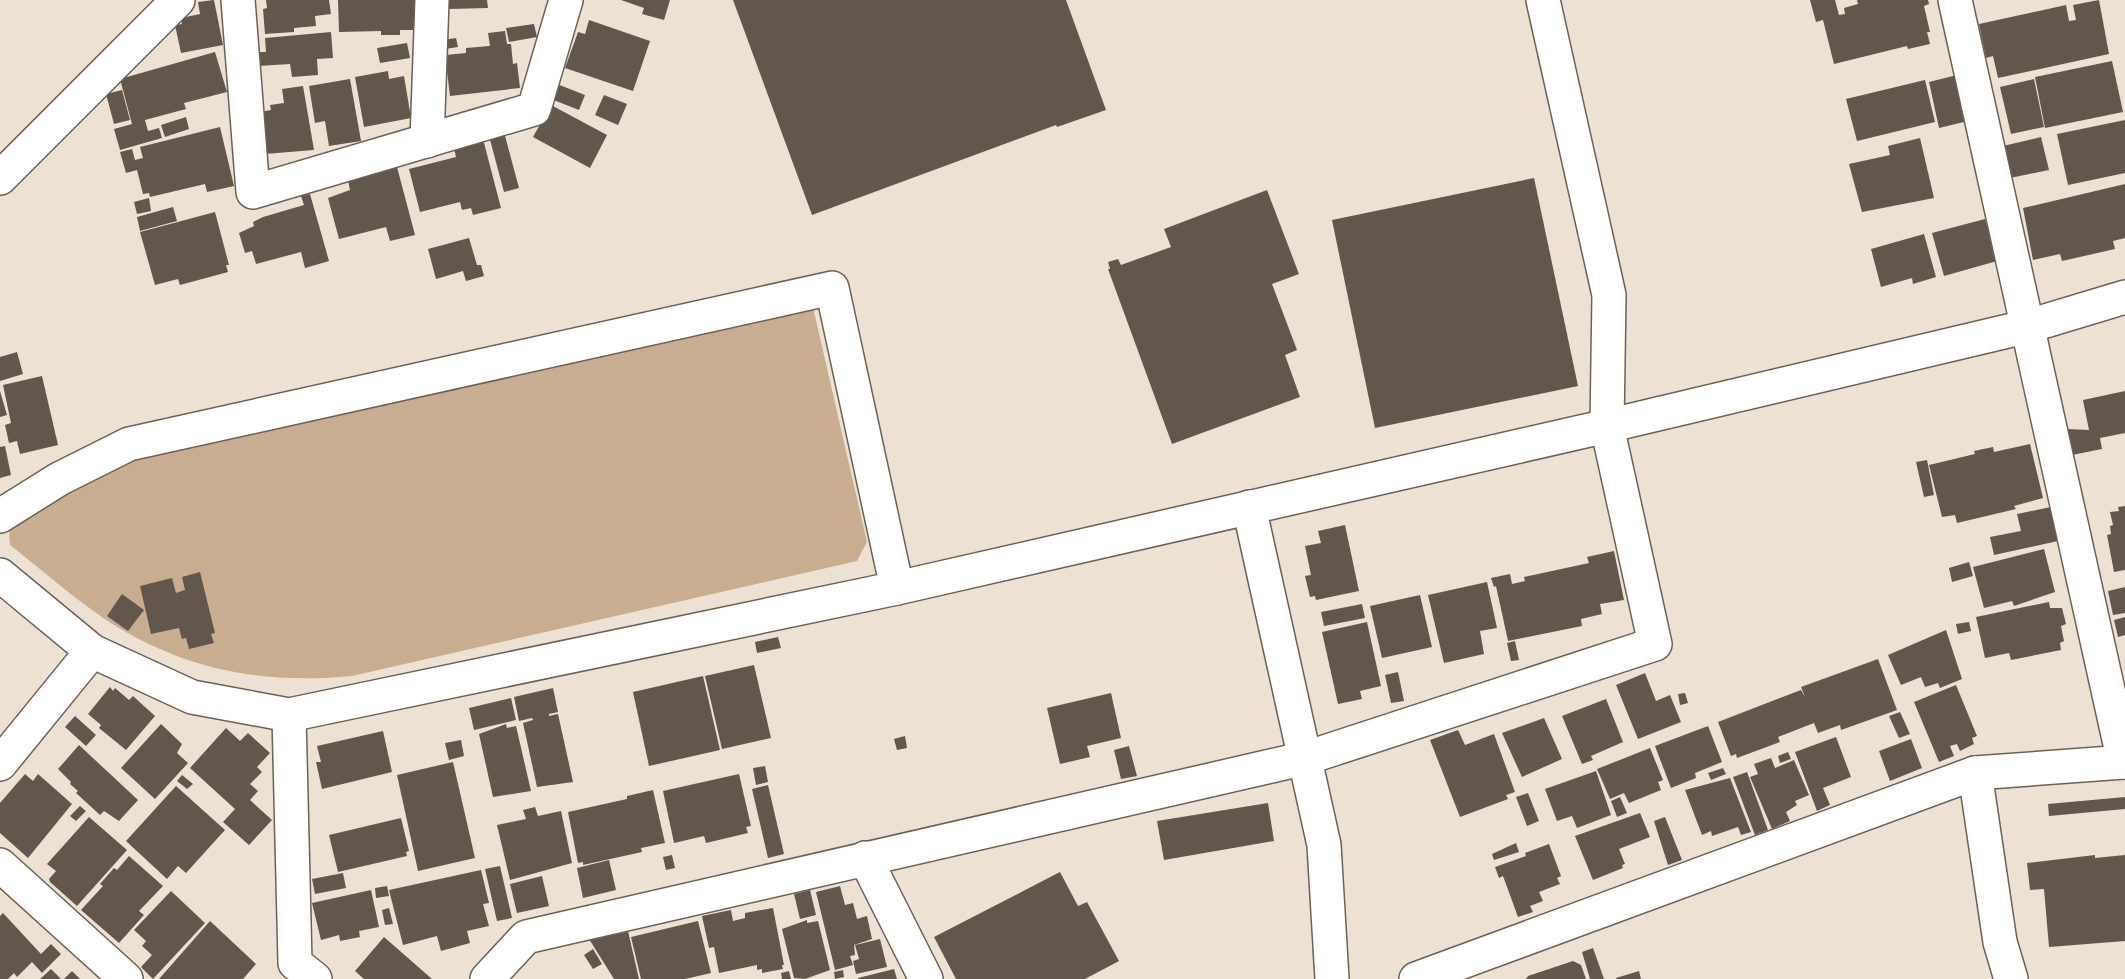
<svg xmlns="http://www.w3.org/2000/svg" width="2125" height="979" font-family="Jost,sans-serif">
  <style>
    .green { fill: #c9ad90 }
    .building { fill: #62574d }
    .lines { fill: none; stroke-linecap: round; stroke-linejoin: round }
    .street-casing { stroke: #6c6156; stroke-width: 36 }
    .secondary-casing { stroke: #6c6156; stroke-width: 36 }
    .street { stroke: #fff; stroke-width: 33 }
    .secondary { stroke: #fff; stroke-width: 33 }
  </style>
  <rect width="100%" height="100%" fill="#ede1d4"/>
  <path class="green" d="M812,303L867,542L857,561L352,676C268,684 193,672 119,628C81,605 46,573 10,545L9,529L63,493L130,460Z"/>
  <g class="building">
    <path d="M214,0L223,45L181,53L175,25L182,24L181,18L200,14L198,2Z"/>
    <path d="M266,0H329L331,14L315,16L316,26L294,28V32L265,34L263,9L267,8Z"/>
    <path d="M338,0H419L414,2L415,30H400V35H381V31L339,32Z"/>
    <path d="M449,0H487L488,8L449,9Z"/>
    <path d="M621,0H670L664,20L642,14L644,8Z"/>
    <path d="M733,0H1066L1106,110L1057,127L1056,125L812,215Z"/>
    <path d="M1810,0H1835L1839,15L1845,14L1844,8L1858,4L1857,0H1928L1929,4L1924,6L1930,32H1927L1930,44L1908,49L1907,46L1834,64L1823,20L1816,22Z"/>
    <path d="M2099,0L2109,54L1998,78L1993,56L1986,58L1979,24L2066,5L2069,21L2076,20L2073,5Z"/>
    <path d="M589,20L650,41L633,91L565,68L578,32L585,34Z"/>
    <path d="M534,24L537,37L509,42L506,28Z"/>
    <path d="M505,31L507,44H511L513,64L517,63L520,88L450,96L445,55L466,53V48L490,46L488,33Z"/>
    <path d="M331,32L333,58L317,59L318,75L292,77L290,64L258,66L257,52H266L265,38Z"/>
    <path d="M456,38L458,47L445,49L443,40Z"/>
    <path d="M407,43L410,58L380,63L377,48Z"/>
    <path d="M215,52L227,92L184,103L186,109L145,120L148,131L159,128L162,138L120,150L114,129L132,124L120,79Z"/>
    <path d="M2112,61L2123,112L2045,128L2035,77Z"/>
    <path d="M388,71L389,79L404,76L411,118L364,127L355,77Z"/>
    <path d="M1957,75L1968,121L1939,128L1929,82Z"/>
    <path d="M350,79L361,141L329,146L325,121L315,123L309,86Z"/>
    <path d="M2034,79L2044,127L2011,134L2000,87Z"/>
    <path d="M1925,80L1935,122L1857,141L1846,99Z"/>
    <path d="M557,84L585,95L579,110L551,99Z"/>
    <path d="M303,86L314,150L265,154L260,112L271,110L270,105L284,103L282,89Z"/>
    <path d="M122,90L130,120L114,124L106,94Z"/>
    <path d="M604,95L627,104L618,125L595,115Z"/>
    <path d="M551,105L607,135L590,168L533,137Z"/>
    <path d="M186,117L189,129L165,137L161,125Z"/>
    <path d="M2125,120V173L2068,185L2057,134Z"/>
    <path d="M220,127L234,186L207,192L205,184L150,197L149,193L143,194L137,170L126,173L120,152L132,149L135,160L143,158L140,147Z"/>
    <path d="M504,132L519,188L504,192L489,136Z"/>
    <path d="M2041,137L2049,170L2010,178L2003,146Z"/>
    <path d="M1920,138L1934,198L1862,212L1849,164L1890,155L1888,146Z"/>
    <path d="M483,139L501,208L473,215L471,208L462,210L460,202L420,212L409,169L456,157L454,148Z"/>
    <path d="M397,167L415,235L390,241L386,227L339,239L328,198L350,190L348,180Z"/>
    <path d="M1534,178L1578,386L1375,428L1332,220Z"/>
    <path d="M2125,184V238L2113,241L2115,249L2062,261L2060,254L2033,260L2023,208Z"/>
    <path d="M1267,190L1299,274L1272,284L1297,350L1285,355L1300,397L1172,444L1108,269H1110L1108,262L1118,259L1121,265L1171,247L1164,229Z"/>
    <path d="M310,194L329,261L305,268L301,252L256,264L252,251L245,253L239,233L254,226L253,222L263,217L304,205L301,196Z"/>
    <path d="M149,198L151,211L137,214L134,202Z"/>
    <path d="M173,207L177,221L140,231L137,217Z"/>
    <path d="M215,212L229,265H226L228,272L180,285L178,279L155,285L140,232Z"/>
    <path d="M1985,219L1997,261L1944,276L1932,233Z"/>
    <path d="M1924,234L1936,277L1913,284L1912,278L1881,287L1871,249Z"/>
    <path d="M469,238L477,265H481L484,276L466,281L463,271L436,279L428,249Z"/>
    <path d="M17,352L23,374L0,381V357Z"/>
    <path d="M42,376L58,445L20,454L17,441L9,443L5,425L11,423L3,385Z"/>
    <path d="M0,391L7,415L0,417Z"/>
    <path d="M2125,391V433L2100,438L2102,449L2072,455L2067,429L2089,430L2083,400Z"/>
    <path d="M2030,444L2043,498L2014,506L2016,509L1957,523L1955,515L1942,517L1929,465L1975,454L1974,451L1993,447L1994,452Z"/>
    <path d="M5,446L11,475L0,478V447Z"/>
    <path d="M1927,460L1934,495L1924,497L1916,462Z"/>
    <path d="M2125,506V570L2114,572L2107,535L2111,534L2110,526L2113,525L2110,512L2119,511L2118,507Z"/>
    <path d="M2051,507L2058,541L1994,555L1990,537L2021,531L2017,514Z"/>
    <path d="M1345,525L1359,591L1316,600L1315,596L1310,597L1305,576L1311,575L1305,546L1321,543L1318,531Z"/>
    <path d="M2044,549L2055,592L2014,606L2012,601L1984,608L1973,567Z"/>
    <path d="M1614,551L1624,600L1600,604L1602,614L1581,619L1582,626L1508,641L1496,586L1494,587L1491,578L1510,574L1512,584L1525,581L1524,577L1589,563L1587,557Z"/>
    <path d="M1969,562L1973,576L1952,582L1949,568Z"/>
    <path d="M200,572L215,633L211,634L214,643L189,649L186,638L182,639L179,628L151,634L140,586L172,578L176,593L185,590L182,577Z"/>
    <path d="M1487,582L1497,628L1480,631L1484,654L1444,663L1428,595Z"/>
    <path d="M2125,587V613L2113,615L2108,591Z"/>
    <path d="M122,594L144,610L128,631L107,616Z"/>
    <path d="M1420,595L1432,647L1382,658L1370,606Z"/>
    <path d="M2049,602L2050,608H2062L2066,624L2061,626L2064,641L2060,643L2061,650L2011,660L2009,653L1985,658L1976,617Z"/>
    <path d="M1362,604L1365,618L1324,626L1321,612Z"/>
    <path d="M2125,617V635L2118,637L2114,620Z"/>
    <path d="M1367,622L1381,686L1360,691L1362,699L1338,704L1322,632Z"/>
    <path d="M1969,622L1971,631L1958,634L1956,624Z"/>
    <path d="M1946,630L1962,679L1940,688L1938,683L1925,687L1921,677L1901,685L1888,655Z"/>
    <path d="M778,637L781,648L757,653L755,642Z"/>
    <path d="M1515,641L1519,660L1511,661L1507,643Z"/>
    <path d="M1878,659L1897,710L1841,730L1840,725L1818,733L1814,723L1778,737L1780,742L1737,758L1736,754L1731,756L1718,722L1801,690L1805,697L1801,687Z"/>
    <path d="M754,665L771,738L722,749L705,676Z"/>
    <path d="M1398,672L1404,701L1391,703L1385,675Z"/>
    <path d="M1645,673L1656,701L1670,695L1681,722L1638,739L1616,685Z"/>
    <path d="M703,676L720,750L649,766L633,692Z"/>
    <path d="M1956,685L1977,736L1972,738L1974,744L1960,751L1957,744L1950,746L1954,756L1939,762L1914,702Z"/>
    <path d="M110,687L113,691L115,688L129,700L133,696L155,716L126,750L99,728L101,725L88,714Z"/>
    <path d="M553,688L558,712L549,714V716L558,714L573,782L537,787L523,723L533,720L532,718L519,721L514,697Z"/>
    <path d="M1111,693L1121,738L1087,746L1090,757L1060,764L1047,708Z"/>
    <path d="M1685,693L1688,703L1680,705L1678,694Z"/>
    <path d="M511,698L516,720L474,730L469,708Z"/>
    <path d="M1606,699L1623,742L1591,756L1593,760L1582,764L1562,716Z"/>
    <path d="M1900,712L1910,734L1899,738L1889,716Z"/>
    <path d="M75,716L96,735L86,746L65,727Z"/>
    <path d="M1544,718L1562,759L1522,777L1502,733Z"/>
    <path d="M161,724L182,744L177,753L188,763L155,799L121,768Z"/>
    <path d="M506,724L507,728L516,726L531,791L493,797L479,734Z"/>
    <path d="M1708,726L1722,762L1695,773L1696,778L1671,788L1655,746Z"/>
    <path d="M226,728L240,741L248,733L270,753L257,767L262,772L250,784L258,791L250,800L272,820L249,845L223,822L235,809L190,768Z"/>
    <path d="M1458,730L1465,745L1494,734L1515,792L1506,795L1508,799L1460,817L1430,740Z"/>
    <path d="M383,731L392,772L322,789L316,762H321L317,746Z"/>
    <path d="M905,736L907,748L897,750L894,739Z"/>
    <path d="M1836,737L1851,777L1823,788L1830,805L1817,811L1795,752Z"/>
    <path d="M1911,739L1922,768L1890,781L1879,751Z"/>
    <path d="M461,740L464,756L449,760L445,743Z"/>
    <path d="M79,745L138,800L119,821L104,811L100,815L76,793L78,791L70,784L71,782L58,769Z"/>
    <path d="M1129,746L1137,776L1121,779L1114,750Z"/>
    <path d="M1650,748L1663,780L1658,782L1661,790L1629,803L1624,793L1610,799L1597,769Z"/>
    <path d="M1788,752L1791,759L1780,763L1778,756Z"/>
    <path d="M1771,758L1775,768L1794,760L1809,795L1795,801L1797,805L1786,812L1790,821L1772,829L1750,777L1758,774L1754,764Z"/>
    <path d="M453,762L475,858L418,871L397,775Z"/>
    <path d="M765,766L768,782L756,785L753,768Z"/>
    <path d="M1723,768L1726,774L1711,780L1708,773Z"/>
    <path d="M1596,771L1611,815L1577,828L1572,816L1557,821L1545,789Z"/>
    <path d="M1747,772L1768,830L1755,835L1733,777Z"/>
    <path d="M25,774L33,781L38,774L72,804L28,858L0,833V803Z"/>
    <path d="M739,774L751,826L746,827L748,833L706,843L704,836L674,843L663,791Z"/>
    <path d="M182,775L193,784L187,789L177,781Z"/>
    <path d="M1730,778L1751,832L1741,835L1738,827L1712,836L1711,831L1702,835L1685,790Z"/>
    <path d="M768,785L784,854L768,858L752,789Z"/>
    <path d="M176,786L225,830L186,873L178,866L167,879L126,841Z"/>
    <path d="M653,790L665,843L641,848L642,852L583,865V862L578,863L568,812L627,799V796Z"/>
    <path d="M1528,793L1539,821L1527,826L1516,797Z"/>
    <path d="M1620,797L1627,813L1617,817L1611,801Z"/>
    <path d="M2125,797V809L2049,816L2048,804Z"/>
    <path d="M1268,803L1274,841L1164,860L1157,821Z"/>
    <path d="M80,806L86,811L76,821L70,816Z"/>
    <path d="M535,807L538,816L561,811L572,863L510,880L497,825L526,819L523,810Z"/>
    <path d="M1640,813L1650,837L1619,849L1625,864L1622,865L1623,868L1593,880L1575,836Z"/>
    <path d="M89,817L127,850L77,906L50,882L49,879L56,871L47,864Z"/>
    <path d="M1665,817L1682,860L1668,865L1654,821Z"/>
    <path d="M401,818L409,851L406,852L407,856L338,872L329,835Z"/>
    <path d="M1516,843L1519,852L1494,860L1492,854Z"/>
    <path d="M1549,844L1561,876L1557,878L1560,884L1539,892L1543,901L1530,906L1533,912L1518,917L1503,876L1499,878L1495,867L1526,856L1525,853Z"/>
    <path d="M672,855L675,868L666,870L663,857Z"/>
    <path d="M2095,855V858L2125,855V941L2049,947L2044,889L2030,890L2027,863Z"/>
    <path d="M129,856L163,886L139,911L144,915L119,943L81,910L103,886L100,884L114,868L117,870Z"/>
    <path d="M609,860L616,890L583,898L577,868Z"/>
    <path d="M500,866L512,918L497,921L485,869Z"/>
    <path d="M481,870L489,903L483,904L489,926L467,931L470,943L441,951L437,936L403,945L389,890Z"/>
    <path d="M1060,872L1078,906L1087,902L1119,961L1085,979H956L934,937Z"/>
    <path d="M343,873L346,888L315,894L312,879Z"/>
    <path d="M542,876L549,906L517,913L510,884Z"/>
    <path d="M387,886L389,896L376,898L375,888Z"/>
    <path d="M840,886L845,905L853,903L857,919L867,916L872,939L854,945L855,955L850,956L853,965L835,970L816,892Z"/>
    <path d="M371,890L379,927L359,931L360,937L340,941L339,935L321,940L312,903Z"/>
    <path d="M810,890L816,915L800,919L794,894Z"/>
    <path d="M171,891L205,923L153,979L141,967L152,955L142,946L146,941L134,930Z"/>
    <path d="M389,908L393,924L385,925L382,910Z"/>
    <path d="M773,908L784,965H782L783,969L762,973V969L757,970V965L719,973L714,947L709,948L702,916L731,910L733,921L745,918V913Z"/>
    <path d="M3,913L41,954L51,944L61,954L42,973L32,962L17,977L14,973L8,979H0V916Z"/>
    <path d="M807,920V923L818,921L830,970L805,979L794,978L782,929Z"/>
    <path d="M210,921L256,964L243,979H159Z"/>
    <path d="M698,921L711,973L685,979H641L631,937Z"/>
    <path d="M628,931L639,979H614L589,939Z"/>
    <path d="M384,937L432,979H364L355,971Z"/>
    <path d="M880,939L887,967L856,974L853,961L859,959L855,945Z"/>
    <path d="M1593,948L1604,979H1590L1582,952Z"/>
    <path d="M593,949L602,964L593,969L584,955Z"/>
    <path d="M1573,961L1581,965L1586,979H1526L1528,976Z"/>
    <path d="M51,969L61,979H40Z"/>
    <path d="M894,969L897,979H858V978Z"/>
    <path d="M843,970L844,977L835,979L834,972Z"/>
    <path d="M72,971L80,979H64Z"/>
    <path d="M789,971L791,979H782L781,973Z"/>
    <path d="M1639,971L1641,979H1616V978Z"/>
  </g>
  <g class="lines">
    <defs>
      <g id="street">
        <path d="M238,0L253,192L534,109L566,0"/>
        <path d="M1955,0L2124,762"/>
        <path d="M427,141L432,0"/>
        <path d="M0,178L178,0"/>
        <path d="M1249,507L1324,845L1332,979"/>
        <path d="M0,516L59,479L129,444L832,288L897,588"/>
        <path d="M289,715L295,963L315,979"/>
        <path d="M0,764L92,651"/>
        <path d="M1975,773L2000,942L2011,979"/>
        <path d="M865,858L926,979"/>
        <path d="M0,865L126,979"/>
        <path d="M487,979L526,937L1306,758L1655,644L1607,426L1609,295L1543,0"/>
        <path d="M1416,979L1975,773L2125,762"/>
      </g>
      <path id="secondary" d="M0,575L92,651L192,697L289,715L897,588L1607,426L2029,326L2125,297"/>
    </defs>
    <use href="#street" class="street-casing"/>
    <use href="#secondary" class="secondary-casing"/>
    <use href="#street" class="street"/>
    <use href="#secondary" class="secondary"/>
  </g>
</svg>
